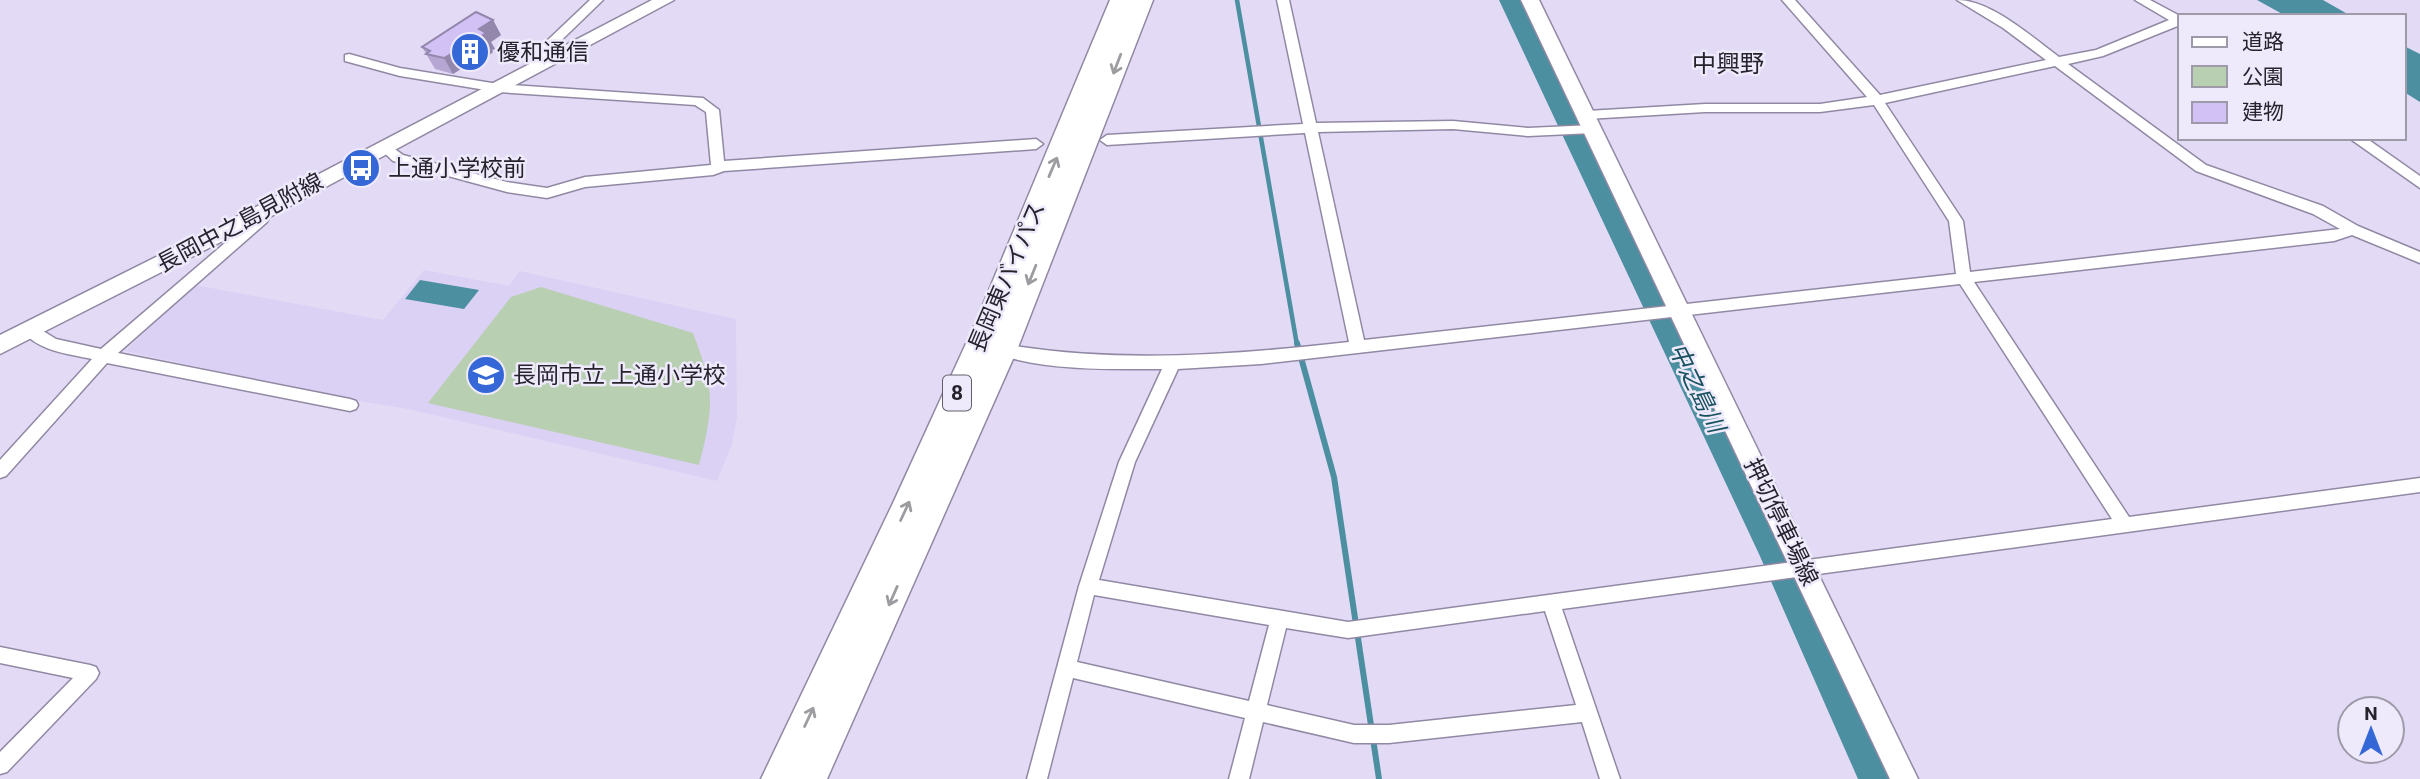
<svg xmlns="http://www.w3.org/2000/svg" width="2420" height="779" font-family="Roboto,'Noto Sans JP',sans-serif">
  <style>
    .built { fill: #dbd1f4 }
    .green { fill: #b8cfb1 }
    .water { fill: #4b8fa1 }
    .lines { fill: none; stroke-linecap: round; stroke-linejoin: round }
    .stream-far1 { stroke: #4b8fa1; stroke-width: 4.5 }
    .stream { stroke: #4b8fa1; stroke-width: 6 }
    .river { fill: #4b8fa1; fill-rule: evenodd }
    .street-casing { stroke: #9189a3; stroke-width: 3 }
    .secondary-casing { stroke: #9189a3; stroke-width: 3 }
    .highway-casing { stroke: #9189a3; stroke-width: 3 }
    .street { fill: #fff; fill-rule: evenodd }
    .secondary { fill: #fff; fill-rule: evenodd }
    .highway { fill: #fff; fill-rule: evenodd }
    .wall { fill: #b5a6d3 }
    .shaded-wall { fill: #9387ac }
    .building { fill: #d2c1f5; stroke: #9387ac; stroke-width: 2 }
    .oneway { stroke: #9d9ca0 }
    .labels { text-anchor: middle; dominant-baseline: central; stroke-width: 5; stroke-linejoin: round; paint-order: stroke }
    .shield { fill: #eeeafb; stroke: #625f6b; stroke-width: 2 }
    .shield-label { font-size: 21px; font-weight: bold; fill: #26232d }
    .poi-label { font-size: 23px; fill: #26232d; stroke: #eeeafb; text-anchor: start }
    .street-label { font-size: 23px; fill: #26232d; stroke: #eeeafb }
    .neighbourhood-label { font-size: 24px; fill: #26232d; stroke: #eeeafb }
    .water-label { font-size: 24px; font-style: italic; fill: #17515f; stroke: #eeeafb }
  </style>
  <rect width="100%" height="100%" fill="#e3dbf6"/>
  <path class="built" d="M424,270L509,286L520,271L736,319L737,418L732,444L717,481L408,409L347,399L125,351L195,285L383,320Z"/>
  <path class="green" d="M541,287L693,333C715,391 714,406 699,465L428,403L511,297Z"/>
  <g class="water">
    <path d="M2257,0H2323L2351,16H2286Z"/>
    <path d="M2404,46L2420,54V102L2404,92Z"/>
    <path d="M420,280L479,290L464,309L405,299Z"/>
  </g>
  <g class="lines">
    <path class="stream-far1" d="M1237,0L1297,345"/>
    <path class="stream" d="M1297,343L1334,477L1379,779"/>
    <path class="river" d="M1499,0H1523L1788,543L1897,779H1858L1759,554Z"/>
    <defs>
      <g id="street">
        <path d="M590,0H603L541,60L539,72H529L528,69L531,56Z"/>
        <path d="M1277,0H1289L1316,123L1453,121L1528,128L1593,125L1600,129L1593,133L1528,136L1453,129L1318,132L1364,340L1956,274L1949,221L1874,105L1820,112H1705L1587,119L1580,115L1587,111L1705,104H1820L1867,97L1782,0H1795L1880,95L2046,60L2003,28L1957,0C1991,0 2032,37 2059,57L2096,50L2169,20L2135,0H2150L2180,16V25L2103,56L2068,64L2206,165L2323,206L2358,226L2420,252V263L2352,235L2334,241L1974,282L2129,517L2420,478V492L1562,609L1620,779H1600L1582,722L1389,743H1354L1263,722L1249,779H1229L1245,718L1073,678L1047,779H1027L1079,586L1119,462L1162,369C1109,369 1048,371 997,354L994,350L997,346L1002,344C1118,364 1233,355 1349,342L1305,133L1107,145L1100,140L1107,135L1303,124ZM2055,66L2196,171L2313,214L2340,229L1970,272L1963,221L1885,103ZM1960,284L2112,519L1348,622L1099,580L1135,462L1178,369L1261,364ZM1094,595L1269,625L1249,701L1077,662ZM1545,611L1576,705L1389,725H1354L1267,705L1286,628L1348,638Z"/>
        <path d="M349,54L400,68L498,84L703,98L719,110L724,161L1036,139L1043,144L1036,149L724,171L713,175L585,187L547,198L507,192L393,161L378,147L385,142L403,155L507,182L547,188L585,177L711,165L706,112L695,105L498,92L400,76L345,61V55Z"/>
        <path d="M2349,138H2366L2420,176V188Z"/>
        <path d="M259,209L264,210L269,218L267,222L118,353L350,399L356,401L358,405L356,409L350,411L107,363L6,476L0,478V460L92,359C69,354 37,351 22,330L25,326H35L56,339L101,349L246,225L254,217L252,214L254,210Z"/>
        <path d="M0,647L90,665L96,667L99,673L96,679L7,772L0,774V752L73,678L0,663Z"/>
      </g>
      <g id="secondary">
        <path d="M652,0H674L266,219L0,354V335L252,209Z"/>
        <path d="M1521,0H1539L1918,779H1890Z"/>
      </g>
      <path id="highway" d="M1110,0H1153L1017,350L827,779H761L894,501L974,326Z"/>
    </defs>
    <use href="#street" class="street-casing"/>
    <use href="#secondary" class="secondary-casing"/>
    <use href="#highway" class="highway-casing"/>
    <use href="#street" class="street"/>
    <use href="#secondary" class="secondary"/>
    <use href="#highway" class="highway"/>
  </g>
  <path class="wall" d="M493,20L501,35L491,42L495,49L492,50L493,52L480,62L475,60L453,74L435,69L422,47Z"/>
  <g class="shaded-wall">
    <path d="M493,20L501,35L491,42L495,49L492,50L493,52L480,62L472,47L479,29Z"/>
    <path d="M467,45L475,60L453,74L444,58Z"/>
  </g>
  <path class="building" d="M476,12L493,20L479,29L486,33L483,35L485,37L472,47L467,45L444,58L426,54L430,51L422,47Z"/>
  <defs><path id="oneway-shaft" d="M-6 0H5M1.5-3L5.5 0L1.5 3" fill="none" stroke-width="1.6" stroke-linecap="round" stroke-linejoin="round" transform="scale(1.75)"/></defs>
  <g class="oneway">
    <use href="#oneway-shaft" transform="translate(1117 64) rotate(111)"/>
    <use href="#oneway-shaft" transform="translate(1053 167) rotate(-67)"/>
    <use href="#oneway-shaft" transform="translate(1032 275) rotate(112)"/>
    <use href="#oneway-shaft" transform="translate(905 511) rotate(-65)"/>
    <use href="#oneway-shaft" transform="translate(893 596) rotate(114)"/>
    <use href="#oneway-shaft" transform="translate(809 717) rotate(-65)"/>
  </g>
  <defs>
    <symbol id="building-disc" viewBox="-11 -11 22 22"><circle r="9.5" fill="#3567d6" stroke="#eeeafb"/><path d="M-4-6H4V6H1V3H-1V6H-4ZM-2.5-4.3h1.7v1.8h-1.7ZM.8-4.3h1.7v1.8H.8ZM-2.5-1h1.7V.8h-1.7ZM.8-1h1.7V.8H.8Z" fill="#fff"/></symbol>
    <symbol id="bus-disc" viewBox="-11 -11 22 22"><circle r="9.5" fill="#3567d6" stroke="#eeeafb"/><path d="M-5-6H5V4H4V6H2V4H-2V6H-4V4H-5ZM-3.5-4V0h7V-4ZM-3.5 1.2v1.5H-2V1.2ZM2 1.2v1.5H3.5V1.2Z" fill="#fff"/></symbol>
    <symbol id="school-disc" viewBox="-11 -11 22 22"><circle r="9.5" fill="#3567d6" stroke="#eeeafb"/><path d="M0-5L7-2L0 1L-7-2ZM-4 1L0 2.5L4 1V4Q0 6-4 4Z" fill="#fff"/></symbol>
  </defs>
  <g fill-rule="evenodd">
    <use href="#building-disc" x="448" y="30" width="44" height="44"/>
    <use href="#bus-disc" x="339" y="146" width="44" height="44"/>
    <use href="#school-disc" x="464" y="353" width="44" height="44"/>
  </g>
  <g class="labels">
    <rect class="shield" x="943" y="375.5" width="28" height="35" rx="5"/>
    <g class="shield-label">
      <text x="957" y="393">8</text>
    </g>
    <g class="poi-label">
      <text x="497" y="52">優和通信</text>
      <text x="388" y="168">上通小学校前</text>
      <text x="513" y="375">長岡市立 上通小学校</text>
    </g>
    <g class="street-label">
      <text transform="translate(240 223) rotate(-28)">長岡中之島見附線</text>
      <text transform="translate(1007 277) rotate(-67)">長岡東バイパス</text>
      <text transform="translate(1781 522) rotate(64)">押切停車場線</text>
    </g>
    <g class="neighbourhood-label">
      <text x="1728" y="64">中興野</text>
    </g>
    <g class="water-label">
      <text transform="translate(1697 388) rotate(64)">中之島川</text>
    </g>
  </g>
  <rect x="2178" y="14" width="228" height="126" fill="#eeeafb" stroke="#9e9aa9" stroke-width="2"/>
  <rect x="2192" y="37" width="35" height="10" fill="#ffffff" stroke="#9e9aa9" stroke-width="2"/>
  <text x="2242" y="49" font-size="21" fill="#26232d">道路</text>
  <rect x="2192" y="66" width="35" height="21" fill="#b8cfb1" stroke="#9e9aa9" stroke-width="2"/>
  <text x="2242" y="84" font-size="21" fill="#26232d">公園</text>
  <rect x="2192" y="102" width="35" height="21" fill="#d2c1f5" stroke="#9e9aa9" stroke-width="2"/>
  <text x="2242" y="119" font-size="21" fill="#26232d">建物</text>
  <g transform="translate(2371 730)"><circle r="33" fill="#eeeafb" stroke="#9e9aa9" stroke-width="2"/>
  <path d="M0-5L12 26L0 18L-12 26Z" fill="#3567d6"/>
  <text y="-10" font-size="19" font-weight="bold" text-anchor="middle" fill="#26232d">N</text>
  </g>
</svg>
